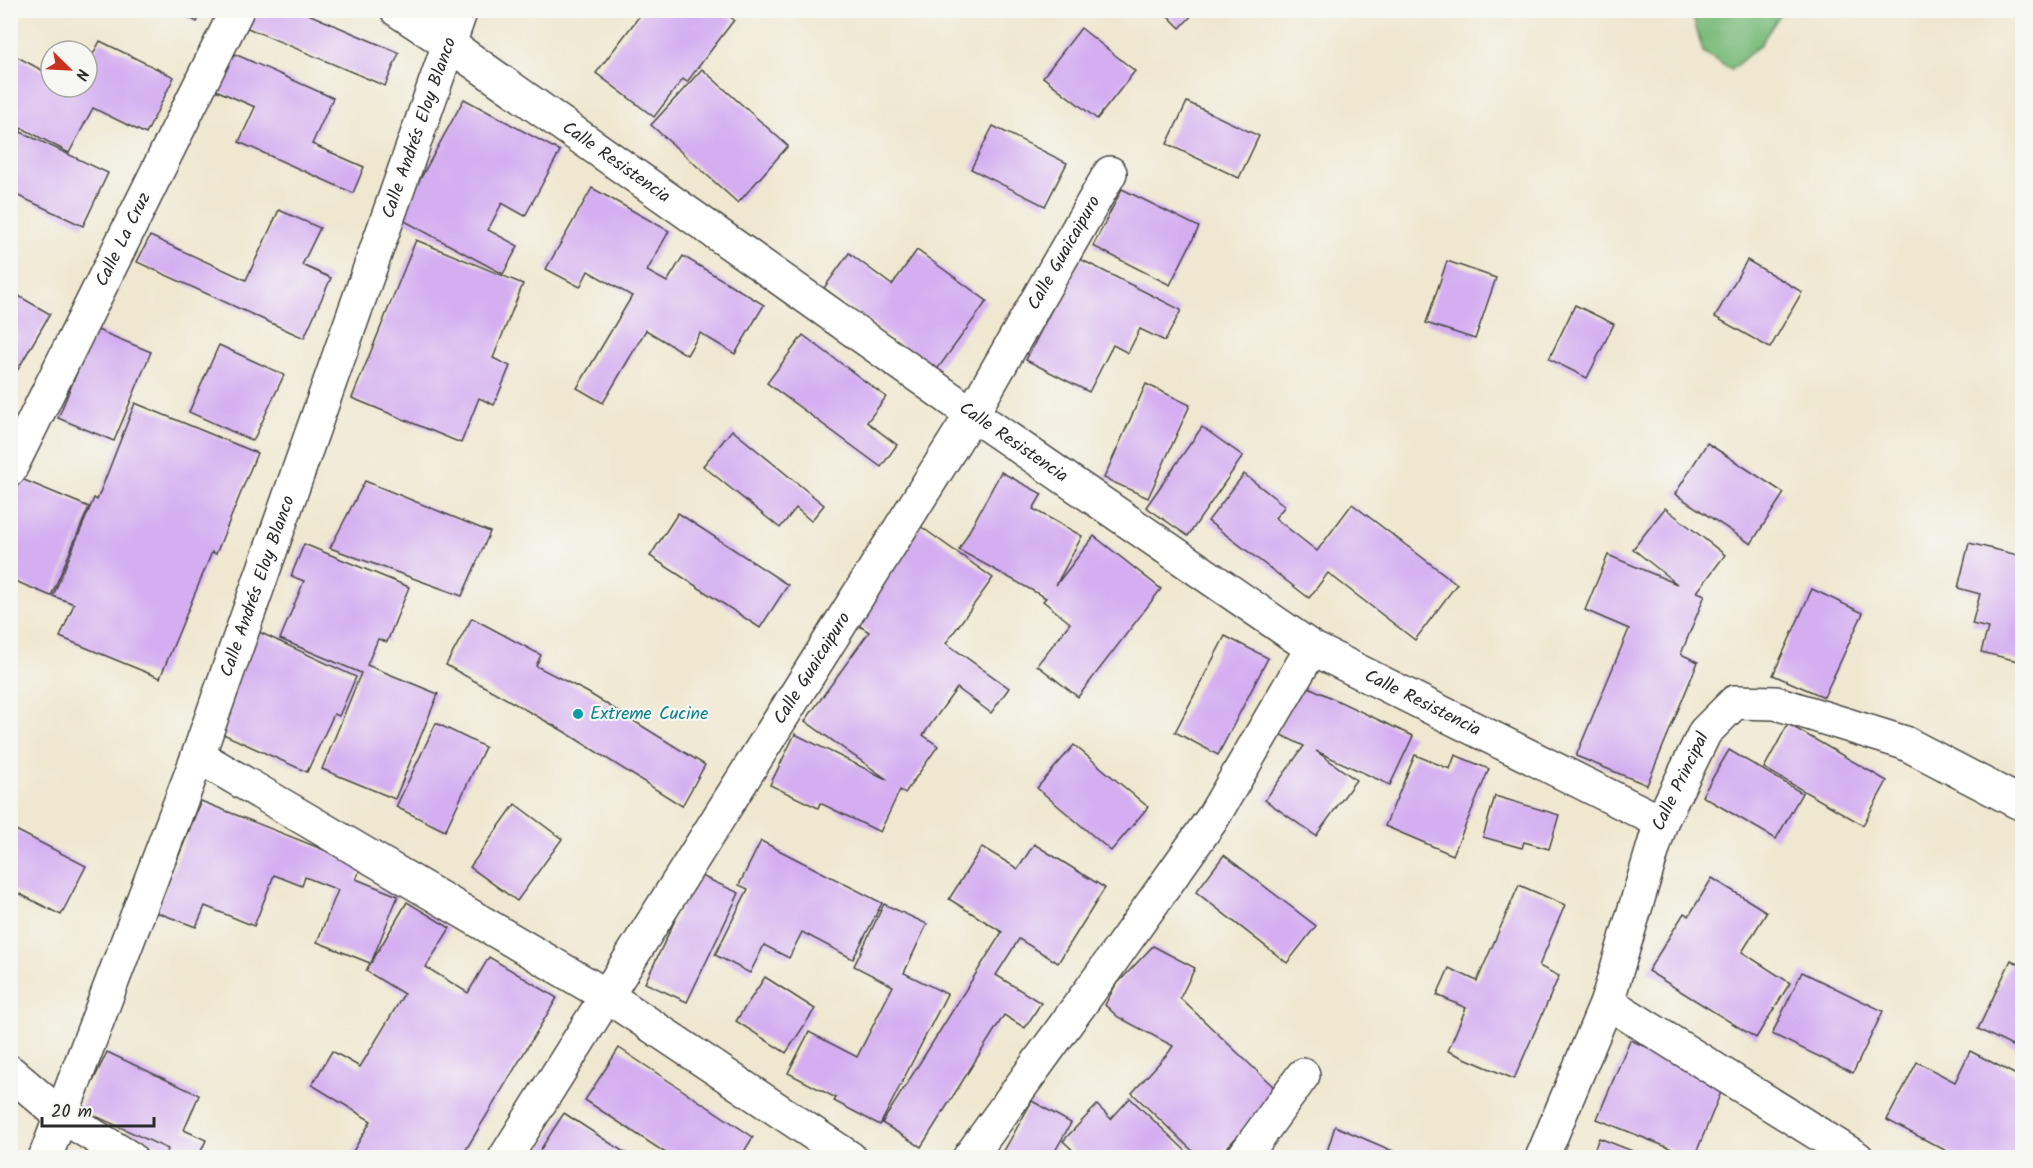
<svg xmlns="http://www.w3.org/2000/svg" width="2033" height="1168" font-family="Kalam,sans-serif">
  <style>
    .forest { fill: #7cbb7b; stroke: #547353; stroke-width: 1.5 }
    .building { fill: #d4aef1 }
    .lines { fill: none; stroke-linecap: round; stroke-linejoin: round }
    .minor-casing { stroke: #484744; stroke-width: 36 }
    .minor { stroke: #fff; stroke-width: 33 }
    .culture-dot { fill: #0f9aa8; stroke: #f6f6f2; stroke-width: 2 }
    .labels { text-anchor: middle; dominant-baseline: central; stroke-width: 4.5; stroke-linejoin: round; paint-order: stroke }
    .street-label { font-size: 18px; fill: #2b2b2b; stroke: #f6f6f2 }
    .culture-label { font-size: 18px; fill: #0d838f; stroke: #f6f6f2; text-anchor: start }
  </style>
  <rect width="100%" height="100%" fill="#f6f6f2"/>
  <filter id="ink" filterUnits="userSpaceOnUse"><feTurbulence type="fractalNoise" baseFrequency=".0167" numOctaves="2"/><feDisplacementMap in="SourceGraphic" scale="12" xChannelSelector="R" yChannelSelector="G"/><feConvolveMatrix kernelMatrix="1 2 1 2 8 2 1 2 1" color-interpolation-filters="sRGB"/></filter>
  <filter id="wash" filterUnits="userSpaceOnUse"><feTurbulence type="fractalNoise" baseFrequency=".008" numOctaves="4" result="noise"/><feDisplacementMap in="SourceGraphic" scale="24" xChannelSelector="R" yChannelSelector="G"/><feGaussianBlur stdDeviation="1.35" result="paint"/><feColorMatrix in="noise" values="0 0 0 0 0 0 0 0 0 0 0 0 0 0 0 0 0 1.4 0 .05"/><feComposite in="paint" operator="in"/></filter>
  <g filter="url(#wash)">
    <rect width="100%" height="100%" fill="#efe7cf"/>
    <path class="forest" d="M1691,11V10L1781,11L1780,15L1760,45L1731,70L1703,52Z"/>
    <g id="blocks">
      <g class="building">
        <path d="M174,10H202L197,22Z"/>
        <path d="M250,10H299L399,53L385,86L243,26Z"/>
        <path d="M644,10H722L734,20L687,82L683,79L654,117L596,73Z"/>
        <path d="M1162,10H1197L1180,28Z"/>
        <path d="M1081,28L1135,71L1097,119L1043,77Z"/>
        <path d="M100,41L174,77L146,134L93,108L69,153L22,128L10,149V53L51,75V87L76,88L87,87V66Z"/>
        <path d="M228,51L333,98L312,144L364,167L353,193L239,142L255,107L211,88Z"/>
        <path d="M702,69L788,146L738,203L651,125Z"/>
        <path d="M464,99L560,151L525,216L502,203L488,230L518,246L503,274L399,218Z"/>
        <path d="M1187,102L1259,136L1239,178L1167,144Z"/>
        <path d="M993,126L1067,163L1045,206L971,169Z"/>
        <path d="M21,132L108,173L83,226L10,192V154Z"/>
        <path d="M592,188L669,231L647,271L667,282L683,256L764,305L735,354L700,333L687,355L646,330L603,403L577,388L632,296L588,271L580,287L546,269Z"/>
        <path d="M1122,189L1199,227L1170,285L1093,246Z"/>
        <path d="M279,210L320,228L302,265L331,278L304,338L137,262L150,236L246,280Z"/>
        <path d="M416,240L523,284L493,358L510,366L494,405L479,398L461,443L352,398Z"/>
        <path d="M917,250L987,301L936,371L824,288L849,253L892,285Z"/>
        <path d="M1078,258L1181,310L1165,341L1140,329L1128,353L1113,345L1089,392L1026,360Z"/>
        <path d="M1747,260L1802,292L1770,348L1715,317Z"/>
        <path d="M1447,261L1496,278L1475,339L1426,323Z"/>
        <path d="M10,291L50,314L10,383Z"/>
        <path d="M1575,305L1614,324L1587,378L1549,359Z"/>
        <path d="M95,329L151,352L114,441L58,418Z"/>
        <path d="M803,335L886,397L867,422L897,445L881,467L767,383Z"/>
        <path d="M219,345L284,375L253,441L189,412Z"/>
        <path d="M1146,384L1190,405L1148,498L1104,478Z"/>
        <path d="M135,403L257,453L216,554L212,552L160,678L60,637L74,604L53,596L94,498L97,500Z"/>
        <path d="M1202,427L1243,456L1188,536L1146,507Z"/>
        <path d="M732,430L824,505L811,521L796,508L780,528L703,466Z"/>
        <path d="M1707,443L1784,493L1751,544L1675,494Z"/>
        <path d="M1001,472L1042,494L1033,509L1082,536L1056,585L1094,536L1161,589L1078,697L1037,665L1070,623L1043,601L1046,598L959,550Z"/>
        <path d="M1244,474L1285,506L1275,518L1317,551L1352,504L1457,584L1415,640L1328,573L1309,598L1208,521Z"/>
        <path d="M12,475L89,507L51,596L10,579V479Z"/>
        <path d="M365,481L490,532L462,596L330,548Z"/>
        <path d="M1665,508L1725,555L1697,592L1705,595L1681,654L1698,662L1647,785L1576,756L1629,629L1585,610L1608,555L1677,584L1633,549Z"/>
        <path d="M678,513L788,585L760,628L650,556Z"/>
        <path d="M920,526L993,578L946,643L1009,688L991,713L957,688L923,735L938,746L905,793L900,790L880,832L820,803L818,808L770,785L795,734L888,780L805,721L869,632L852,621Z"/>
        <path d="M1969,543L2022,556V662L1981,652L1988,628L1972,624L1980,594L1958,588Z"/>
        <path d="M304,544L409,587L387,642L378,639L367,665L438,694L395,799L322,769L361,673L280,639L304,581L291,576Z"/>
        <path d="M1812,589L1863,613L1824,697L1773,675Z"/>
        <path d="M472,618L541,655L536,666L587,692L705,765L682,806L565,732L446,665Z"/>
        <path d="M257,631L356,677L339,716L334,714L307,772L212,729Z"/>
        <path d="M1225,636L1268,658L1218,755L1175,732Z"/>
        <path d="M1300,683L1413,736L1390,785L1316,751L1356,780L1316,836L1265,800L1304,746L1277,733Z"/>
        <path d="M436,723L485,747L445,831L396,807Z"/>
        <path d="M1788,724L1887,781L1863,825L1764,768Z"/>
        <path d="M1074,745L1148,807L1111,851L1037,788Z"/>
        <path d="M1729,750L1802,793L1776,839L1702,796Z"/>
        <path d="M1415,755L1450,769L1455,755L1489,769L1453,855L1385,826Z"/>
        <path d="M10,791L16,793L10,804Z"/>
        <path d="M1495,796L1559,815L1549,849L1524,842L1522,848L1483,837Z"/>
        <path d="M201,801L362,865L356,879L398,896L371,963L407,902L450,928L426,967L468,993L489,957L557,998L461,1158H349L371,1121L312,1085L332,1051L360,1067L404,994L366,971L370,963L317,942L338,890L305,877L302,886L274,875L254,926L205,906L196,927L156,912Z"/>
        <path d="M515,804L562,839L517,901L470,867Z"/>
        <path d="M10,827L86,866L61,915L10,889Z"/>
        <path d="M761,841L882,903L853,959L802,932L789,958L764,945L750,973L715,955L748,889L739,885Z"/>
        <path d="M1034,844L1105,888L1058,963L1019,939L996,975L1041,1003L1025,1028L1004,1015L921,1147L882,1123L1002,932L949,899L982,847L1018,869Z"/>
        <path d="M1224,855L1316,926L1287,963L1196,892Z"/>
        <path d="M697,874L739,893L687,1002L645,983Z"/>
        <path d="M1712,878L1767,912L1742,952L1790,983L1756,1038L1648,971L1684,913L1689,916Z"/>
        <path d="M1519,885L1565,905L1539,966L1559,976L1514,1079L1448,1051L1466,1008L1437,995L1449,968L1477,981Z"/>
        <path d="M884,904L927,924L904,973L947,994L880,1125L834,1101L836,1098L788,1073L809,1032L857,1057L893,986L854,966Z"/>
        <path d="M1153,946L1195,968L1180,998L1279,1092L1217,1158H1200L1132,1093L1169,1052L1173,1046L1118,1017L1105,1005L1115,986Z"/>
        <path d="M2011,960L2022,966V1051L1978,1029Z"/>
        <path d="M1802,972L1883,1011L1853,1073L1772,1034Z"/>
        <path d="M765,977L815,1009L786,1053L736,1021Z"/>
        <path d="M1630,1040L1726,1080L1694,1158L1597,1119Z"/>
        <path d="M619,1048L753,1137L740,1158H673L585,1100Z"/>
        <path d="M1970,1051L2022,1078V1158H1960L1887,1120L1917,1062L1955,1082Z"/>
        <path d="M107,1052L199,1095L184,1130L206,1140L198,1158H164L168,1149L80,1109Z"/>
        <path d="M1130,1098L1190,1155L1188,1158H1081L1063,1141L1097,1105L1111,1119Z"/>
        <path d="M1032,1101L1071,1123L1051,1158H1000Z"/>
        <path d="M564,1113L633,1158H535Z"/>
        <path d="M1335,1126L1409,1158H1325Z"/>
        <path d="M1599,1138L1648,1157V1158H1591Z"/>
      </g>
    </g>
  </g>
  <g filter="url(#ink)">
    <use href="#blocks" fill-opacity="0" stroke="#484744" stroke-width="1.5"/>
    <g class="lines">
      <defs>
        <g id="minor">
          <path id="s1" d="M397,10L450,45L972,414L1312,648L1661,822"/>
          <path id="s2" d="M10,469L237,10"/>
          <path d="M198,756L607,996L850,1158"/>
          <path d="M1607,1002L1857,1158"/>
          <path d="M10,1072L60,1115L130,1158"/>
          <path id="s3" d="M45,1158L198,756L461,10"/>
          <path id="s4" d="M505,1158L972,414L1110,173"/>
          <path d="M969,1158L1105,970L1212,819L1312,648"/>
          <path d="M1243,1158L1303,1075"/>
          <path id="s5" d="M1542,1158L1607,1002L1661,822L1705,732L1735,702L1776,703L1905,743L2018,802"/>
        </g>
      </defs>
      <use href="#minor" class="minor-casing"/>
      <use href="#minor" class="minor"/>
    </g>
  </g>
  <circle class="culture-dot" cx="578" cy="714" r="6"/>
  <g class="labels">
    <g class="street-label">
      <text stroke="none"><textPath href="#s3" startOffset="1096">Calle Andrés Eloy Blanco</textPath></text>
      <text stroke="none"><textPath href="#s1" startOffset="267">Calle Resistencia</textPath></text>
      <text stroke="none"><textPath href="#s2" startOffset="256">Calle La Cruz</textPath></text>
      <text stroke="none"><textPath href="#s4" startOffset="1064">Calle Guaicaipuro</textPath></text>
      <text stroke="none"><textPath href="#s1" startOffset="753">Calle Resistencia</textPath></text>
      <text stroke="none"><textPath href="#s3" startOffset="610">Calle Andrés Eloy Blanco</textPath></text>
      <text stroke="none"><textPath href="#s4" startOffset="578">Calle Guaicaipuro</textPath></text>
      <text stroke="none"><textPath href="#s1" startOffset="1239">Calle Resistencia</textPath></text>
      <text stroke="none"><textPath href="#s5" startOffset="402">Calle Principal</textPath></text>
    </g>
    <g class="culture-label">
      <text x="590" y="714">Extreme Cucine</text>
    </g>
  </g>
  <rect width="2033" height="1168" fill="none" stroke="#f6f6f2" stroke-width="36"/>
  <g transform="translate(69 69) rotate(114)"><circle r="28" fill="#f6f6f2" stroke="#a5a5a2" stroke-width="1.5"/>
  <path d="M0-4.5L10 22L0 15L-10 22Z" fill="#c8321e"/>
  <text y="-9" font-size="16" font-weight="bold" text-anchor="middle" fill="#2b2b2b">N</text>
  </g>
  <path d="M42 1117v9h112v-9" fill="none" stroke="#2b2b2b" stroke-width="3"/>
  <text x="51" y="1117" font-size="18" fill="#2b2b2b" stroke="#f6f6f2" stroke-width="4.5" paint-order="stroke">20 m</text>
</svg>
